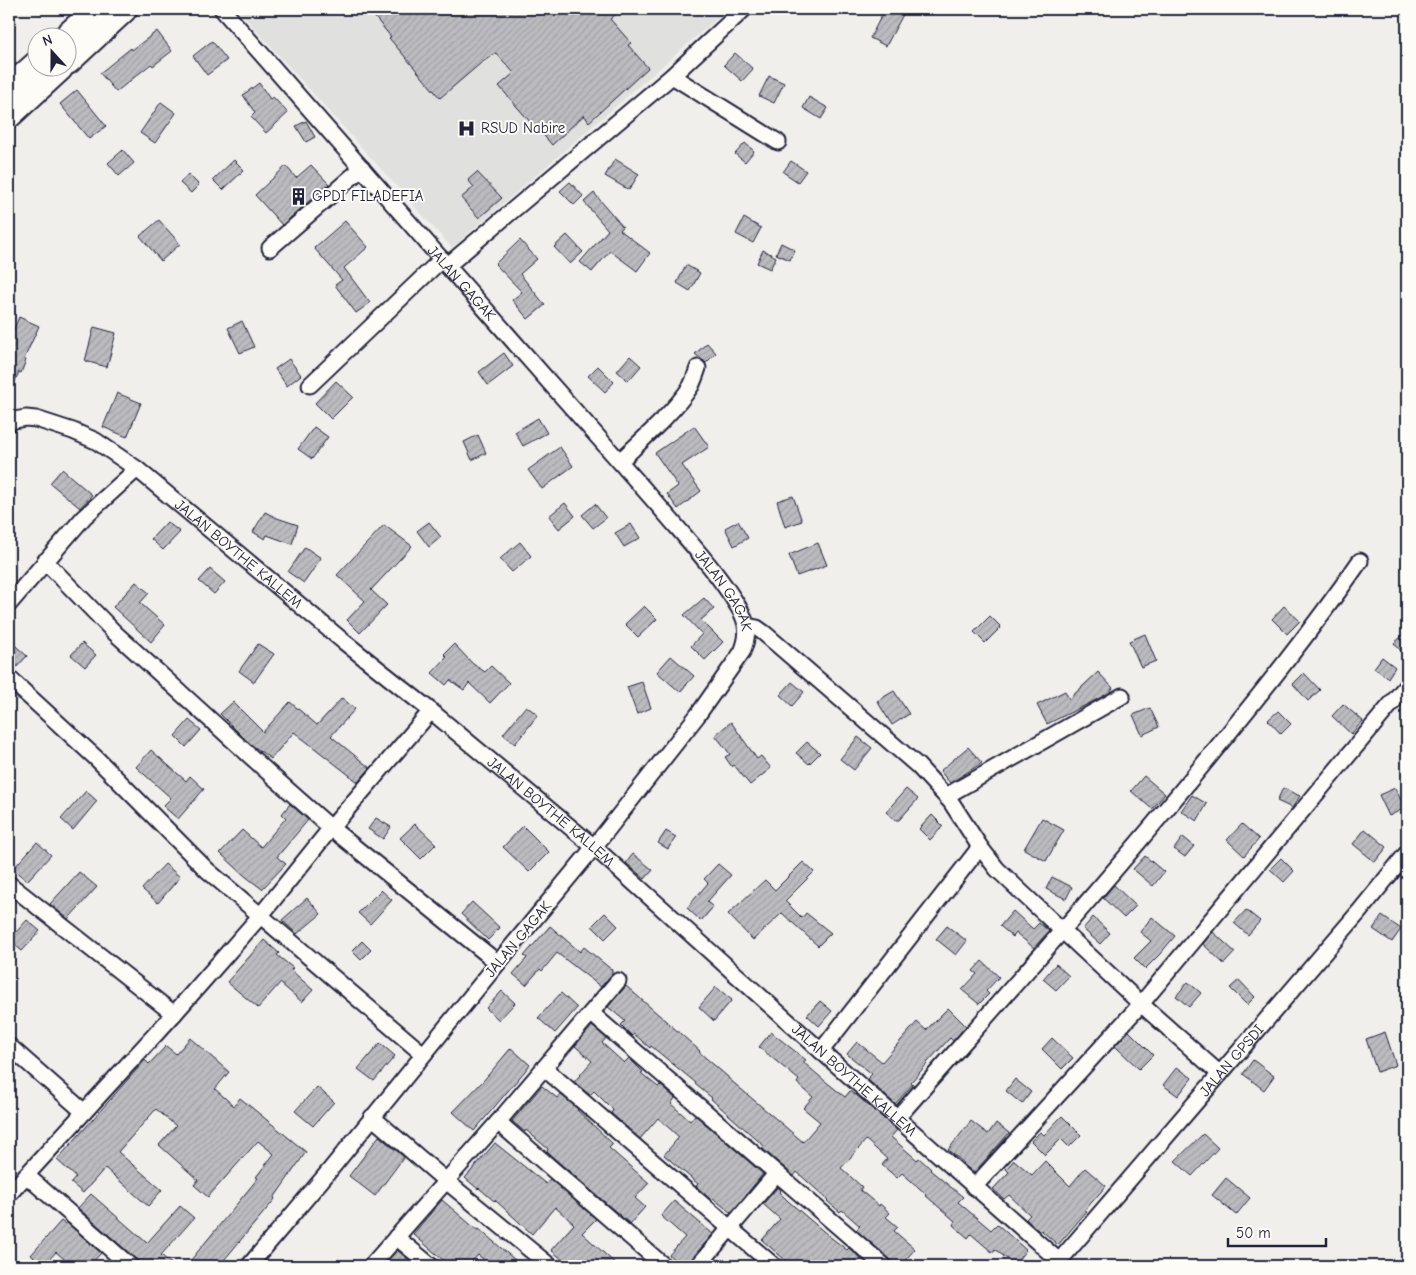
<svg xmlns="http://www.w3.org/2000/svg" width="1416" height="1275" font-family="'Comic Neue',sans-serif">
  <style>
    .built { fill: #e0e0df }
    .building { fill: url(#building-hatch); stroke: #22223b }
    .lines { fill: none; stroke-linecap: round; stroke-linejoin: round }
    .minor-casing { stroke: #22223b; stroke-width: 19 }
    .trunk-casing { stroke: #22223b; stroke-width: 29 }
    .path { stroke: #22223b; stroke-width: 2.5; stroke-dasharray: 1 4; stroke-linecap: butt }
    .minor { stroke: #fdfcf7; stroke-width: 15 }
    .trunk { stroke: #fdfcf7; stroke-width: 25 }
    .labels { text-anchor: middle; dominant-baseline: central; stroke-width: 4; stroke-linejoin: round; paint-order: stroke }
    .poi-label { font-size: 15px; fill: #22223b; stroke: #fdfcf7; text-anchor: start }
    .street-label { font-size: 15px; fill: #22223b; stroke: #fdfcf7 }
  </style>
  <defs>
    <pattern id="building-hatch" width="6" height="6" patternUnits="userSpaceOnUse" patternTransform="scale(1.25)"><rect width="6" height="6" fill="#bcbcc0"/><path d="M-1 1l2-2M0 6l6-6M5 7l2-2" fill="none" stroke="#a1a1a6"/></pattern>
  </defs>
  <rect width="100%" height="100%" fill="#f0efec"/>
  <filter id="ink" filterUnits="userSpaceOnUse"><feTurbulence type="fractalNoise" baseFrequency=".02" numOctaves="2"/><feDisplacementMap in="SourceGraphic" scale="10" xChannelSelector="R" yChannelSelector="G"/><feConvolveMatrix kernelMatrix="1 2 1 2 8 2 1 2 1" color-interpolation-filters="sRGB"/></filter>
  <g filter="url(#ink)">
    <path class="built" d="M237,9H728L452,248Z"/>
    <g class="building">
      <path d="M368,9H623L610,19L631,43L628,45L648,68L589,122L584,115L552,145L539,130L538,131L499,86L514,73L496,53L481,63L440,98L389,38L391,37Z"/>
      <path d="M885,9H906L886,46L870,38Z"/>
      <path d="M157,31L172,51L153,66L151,64L116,92L100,73L131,48L132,50Z"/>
      <path d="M212,41L227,60L207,75L193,56Z"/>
      <path d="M735,53L753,69L742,81L724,65Z"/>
      <path d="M769,76L784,83L774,103L759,96Z"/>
      <path d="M259,83L270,99L273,97L288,113L266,133L251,117L255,113L243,95Z"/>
      <path d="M77,90L106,126L89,139L60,104Z"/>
      <path d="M809,97L828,108L821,119L803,108Z"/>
      <path d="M161,102L176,113L155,143L140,133Z"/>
      <path d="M306,121L315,137L306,142L296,126Z"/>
      <path d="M745,143L754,151L745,162L735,154Z"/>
      <path d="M123,150L134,163L119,176L108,163Z"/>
      <path d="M615,159L639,174L629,190L605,176Z"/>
      <path d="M234,160L244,170L223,190L213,180Z"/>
      <path d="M791,161L806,171L798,182L783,172Z"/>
      <path d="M311,165L329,184L282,225L255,195L286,166L296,178Z"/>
      <path d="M477,172L502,198L479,218L461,198L474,187L468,180Z"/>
      <path d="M188,174L199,185L191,193L180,183Z"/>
      <path d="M570,182L583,196L574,205L560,191Z"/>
      <path d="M594,193L623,227L620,230L650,253L637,271L610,251L592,272L580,262L608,230L584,202Z"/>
      <path d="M744,218L761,228L753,243L736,234Z"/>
      <path d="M159,220L180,244L161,261L140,236Z"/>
      <path d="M345,221L368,247L344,268L370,303L356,313L335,285L342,280L314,248Z"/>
      <path d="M567,235L583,252L570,264L554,247Z"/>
      <path d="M520,240L537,259L520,274L545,305L528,319L512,300L522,292L495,264Z"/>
      <path d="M781,243L795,250L790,260L776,254Z"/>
      <path d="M763,250L776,257L770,269L757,263Z"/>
      <path d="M686,265L700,273L690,291L677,283Z"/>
      <path d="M19,317L39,326L24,359L26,360L21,373L19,372L9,394V341Z"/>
      <path d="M242,321L254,347L240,353L228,328Z"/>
      <path d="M94,327L116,333L107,367L85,361Z"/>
      <path d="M707,343L716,353L706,363L695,354Z"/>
      <path d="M504,353L513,366L488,385L479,372Z"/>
      <path d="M630,356L641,366L628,381L617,371Z"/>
      <path d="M289,359L301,375L287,386L275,369Z"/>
      <path d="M598,366L614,382L605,392L588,376Z"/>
      <path d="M336,381L353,397L331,419L315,403Z"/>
      <path d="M117,393L141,403L127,437L103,427Z"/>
      <path d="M538,418L547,433L523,446L515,432Z"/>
      <path d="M694,426L709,447L682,465L701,491L678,509L667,494L678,486L655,453Z"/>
      <path d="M314,427L328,437L312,459L298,449Z"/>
      <path d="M478,435L486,453L472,460L464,442Z"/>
      <path d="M560,447L573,466L542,489L528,470Z"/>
      <path d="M62,469L92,495L80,508L50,483Z"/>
      <path d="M793,496L802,521L785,527L777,501Z"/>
      <path d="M565,503L575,516L559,529L549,516Z"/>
      <path d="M595,504L606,518L593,528L582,515Z"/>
      <path d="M265,512L277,518L298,525L292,544L267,535L265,539L253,532Z"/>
      <path d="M738,521L748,538L734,546L725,528Z"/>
      <path d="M167,522L180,532L163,550L151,539Z"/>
      <path d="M429,522L441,537L429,547L417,531Z"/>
      <path d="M631,524L640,538L624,547L615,533Z"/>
      <path d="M384,525L412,546L371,590L387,605L360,633L347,620L365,601L337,575Z"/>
      <path d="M520,542L531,556L512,572L500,559Z"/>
      <path d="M818,543L827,565L797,576L789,555Z"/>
      <path d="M305,547L321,558L304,583L288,572Z"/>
      <path d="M210,569L225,582L214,594L199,581Z"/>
      <path d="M136,582L149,593L140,603L165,625L151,642L113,607Z"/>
      <path d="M704,598L714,609L701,620L723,642L705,660L691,646L702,634L684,615Z"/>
      <path d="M644,606L657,619L638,637L625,624Z"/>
      <path d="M1284,606L1300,621L1287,634L1272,619Z"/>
      <path d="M990,616L1001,627L985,643L974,632Z"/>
      <path d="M1407,632V658L1394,643Z"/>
      <path d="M1145,634L1156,661L1141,667L1129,641Z"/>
      <path d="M9,640L27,656L14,670L9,669Z"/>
      <path d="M82,643L96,655L85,667L71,655Z"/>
      <path d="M258,644L274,654L254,682L239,671Z"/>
      <path d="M454,644L473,664L485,672L491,666L509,683L490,703L469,683L464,690L450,680L446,685L432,673L447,657L444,654Z"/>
      <path d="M671,656L694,676L680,692L657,672Z"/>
      <path d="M1382,657L1395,667L1388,678L1374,668Z"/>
      <path d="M1098,672L1113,688L1109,693L1090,703L1047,724L1037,705L1065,691L1069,699Z"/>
      <path d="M1304,673L1320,690L1308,701L1293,684Z"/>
      <path d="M642,682L651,708L637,714L627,687Z"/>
      <path d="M792,682L804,692L792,706L780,695Z"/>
      <path d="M894,691L909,714L892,725L877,701Z"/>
      <path d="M342,698L355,709L331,736L370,768L358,782L294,732L271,759L248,742L220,714L233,702L263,732L290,702L317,725Z"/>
      <path d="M1343,704L1363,721L1351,734L1332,716Z"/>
      <path d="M526,706L538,715L515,744L503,734Z"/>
      <path d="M1150,708L1159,727L1142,735L1133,715Z"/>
      <path d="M1278,711L1291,724L1281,734L1268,720Z"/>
      <path d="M189,720L201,730L186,747L175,736Z"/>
      <path d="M731,722L757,759L761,756L771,768L750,785L734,765L732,767L725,757L730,754L715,735Z"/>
      <path d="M858,737L872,748L854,770L840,759Z"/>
      <path d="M807,742L820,753L809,764L796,753Z"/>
      <path d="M968,747L982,763L950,783L940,771Z"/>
      <path d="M151,750L186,781L190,776L204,789L178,819L163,806L171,798L136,767Z"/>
      <path d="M1144,776L1165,794L1152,809L1131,791Z"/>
      <path d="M1283,788L1300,796L1292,808L1277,801Z"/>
      <path d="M1395,788L1405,808L1389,816L1379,795Z"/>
      <path d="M906,789L918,799L899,820H895L886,812Z"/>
      <path d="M86,791L97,801L73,830L61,819Z"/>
      <path d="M1192,795L1207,804L1197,821L1181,811Z"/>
      <path d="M290,804L308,820L277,857L286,864L262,889L245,876L220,853L242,830L261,847L286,818L282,814Z"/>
      <path d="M932,815L943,826L930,840L919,829Z"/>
      <path d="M376,818L391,827L383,839L368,829Z"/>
      <path d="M1042,818L1064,830L1046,861L1024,849Z"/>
      <path d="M415,824L436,844L421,859L400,838Z"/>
      <path d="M1242,824L1259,839L1244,856L1227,840Z"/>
      <path d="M523,826L549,852L529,872L503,847Z"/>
      <path d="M1365,829L1387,847L1375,862L1353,844Z"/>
      <path d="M666,831L676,837L668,849L658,843Z"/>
      <path d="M1183,837L1194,846L1185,857L1174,849Z"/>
      <path d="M37,842L51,855L27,881L13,869Z"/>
      <path d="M633,854L653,870L645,879L626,863Z"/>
      <path d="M1145,856L1164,872L1153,886L1133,869Z"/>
      <path d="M1281,858L1294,871L1284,882L1270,869Z"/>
      <path d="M803,862L814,872L785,901L802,918L806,913L831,933L818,946L782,913L753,940L728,914L765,880L775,890Z"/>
      <path d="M165,864L180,877L158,903L142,889Z"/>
      <path d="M718,864L731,875L707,902L713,907L701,921L687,908L708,883L704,879Z"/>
      <path d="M79,872L97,887L68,919L50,904Z"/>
      <path d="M1052,877L1072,887L1066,899L1046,889Z"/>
      <path d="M1114,885L1136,906L1124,918L1103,898Z"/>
      <path d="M381,890L392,900L370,924L358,913Z"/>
      <path d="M307,898L321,914L297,934L282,920Z"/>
      <path d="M472,902L500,928L488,940L461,914Z"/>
      <path d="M1246,910L1260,921L1248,935L1234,923Z"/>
      <path d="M1013,911L1033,929L1039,923L1049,931L1034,948L1016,933L1013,937L1000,926Z"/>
      <path d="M605,913L618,926L605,939L592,926Z"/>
      <path d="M1382,916L1401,929L1392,942L1373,929Z"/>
      <path d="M1093,917L1110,933L1100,944L1083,929Z"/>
      <path d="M1152,917L1175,936L1159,955L1145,969L1134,958L1151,941L1140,932Z"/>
      <path d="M27,920L40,931L22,951L9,940Z"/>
      <path d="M550,926L580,952L584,947L612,970V974L601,987L557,953L542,971L540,969L526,985L513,974L527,958L524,956Z"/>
      <path d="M947,926L967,941L956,955L936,939Z"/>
      <path d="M1213,932L1235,952L1224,964L1203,944Z"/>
      <path d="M264,940L279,953L277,955L293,968L291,970L313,990L302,1002L280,983L258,1008L227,982Z"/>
      <path d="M362,941L371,950L361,960L352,951Z"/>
      <path d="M982,961L999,977L986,991L989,994L979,1004L962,990L977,974L973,971Z"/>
      <path d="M1056,964L1069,976L1056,990L1043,979Z"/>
      <path d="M1239,980L1255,997L1247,1005L1230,988Z"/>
      <path d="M1188,982L1201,993L1189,1007L1176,996Z"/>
      <path d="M626,986L683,1036L700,1051L699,1052L728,1077V1078L803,1142L820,1122L803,1108L813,1097L797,1083L799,1080L759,1047L771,1032L806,1060L803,1062L825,1081L845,1097L850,1091L855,1095V1094L897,1130L891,1137L917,1160L919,1158L931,1169L930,1170L963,1197L958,1202L991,1230L997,1224L1026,1250L1014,1265L995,1249L993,1253L971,1234L968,1238L953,1225L955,1221L925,1195L926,1194L902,1173L897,1178L882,1165L887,1159L866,1140L841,1168L862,1187L860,1190L879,1206L880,1204L890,1213L886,1217L898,1227L894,1231L915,1249L900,1266H894L890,1259L856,1230L860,1226L842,1210L840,1212L827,1201L828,1200L797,1172L794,1176L762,1148L764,1146L711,1099L712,1098L695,1084L696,1083L651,1046L650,1048L634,1034L632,1036L621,1025L625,1021L608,1007Z"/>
      <path d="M716,987L732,1000L714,1021L699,1007Z"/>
      <path d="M502,991L515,1003L499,1020L486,1008Z"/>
      <path d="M561,993L577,1008L555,1033L538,1018Z"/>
      <path d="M820,1001L832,1011L819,1026L807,1015Z"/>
      <path d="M948,1008L966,1026L953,1041L950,1038L927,1063H928L911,1082L913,1084L895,1104L867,1079L872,1074L847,1054L857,1042L882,1062L917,1022L926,1030Z"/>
      <path d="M592,1026L606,1038L602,1043L624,1063L629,1058L643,1072L641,1073L658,1087L660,1085L675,1098L671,1104L690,1121L695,1115L763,1174L731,1213L713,1198L711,1200L696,1186L698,1184L664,1155L679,1137L658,1118L640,1139L611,1113L613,1110L594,1091L590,1095L574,1082L592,1061L575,1046Z"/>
      <path d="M1129,1031L1153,1055L1139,1069L1115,1046Z"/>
      <path d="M1385,1032L1396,1065L1377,1072L1366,1039Z"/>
      <path d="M190,1038L229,1072L215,1089L234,1106L240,1098L306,1152L274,1198L275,1199L219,1266H186L258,1178L256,1177L274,1154L258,1141L208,1197L194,1185L198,1180L159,1145L176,1126L156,1109L118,1152L162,1190L148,1206L105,1168L83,1193L71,1183L76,1177L57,1160L145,1060L149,1064L166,1046L176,1054Z"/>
      <path d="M1052,1038L1073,1058L1062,1069L1042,1049Z"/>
      <path d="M380,1043L395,1056L374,1081L358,1069Z"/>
      <path d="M511,1048L530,1065L474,1131L453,1112L484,1080Z"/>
      <path d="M1253,1060L1274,1076L1264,1090L1243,1074Z"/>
      <path d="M1177,1067L1192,1078L1178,1096L1163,1085Z"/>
      <path d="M1015,1079L1031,1092L1022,1104L1006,1091Z"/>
      <path d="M542,1086L557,1098L560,1094L578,1109L577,1110L613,1144L609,1148L649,1183L635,1198L645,1207L630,1224L547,1152L548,1149L526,1130L525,1132L512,1121Z"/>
      <path d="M317,1087L334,1102L313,1126L295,1111Z"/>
      <path d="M1062,1116L1081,1135L1069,1147L1061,1139L1045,1155L1031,1141L1040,1132L1044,1135Z"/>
      <path d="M971,1121L988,1134L996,1123L1009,1133L974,1173L963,1164L964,1163L948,1150Z"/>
      <path d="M1203,1134L1218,1148L1192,1176L1175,1161Z"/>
      <path d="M379,1136L404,1157L375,1196L349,1176Z"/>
      <path d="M495,1143L546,1184L550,1179L596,1219L582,1233L618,1266H570L551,1250L574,1224L555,1207L532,1234L495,1200L494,1201L479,1188L478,1189L465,1178Z"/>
      <path d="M1014,1160L1032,1175L1045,1161L1070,1186L1085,1168L1106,1186L1085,1210L1087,1211L1058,1245L1041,1230L1040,1232L1026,1219L1030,1215L1009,1195L1004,1199L993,1189L1009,1172L1006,1169Z"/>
      <path d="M1226,1178L1250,1198L1236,1215L1212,1195Z"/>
      <path d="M778,1187L781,1190L779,1192L788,1201L829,1236L847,1250L849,1248L861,1259L854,1266H792L762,1240L780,1219L763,1204Z"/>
      <path d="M91,1194L147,1243L180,1206L194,1218L161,1255L174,1266H139L136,1259L78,1208Z"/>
      <path d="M442,1200L477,1230L479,1229L522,1266H492L478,1255L468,1266H450L413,1234Z"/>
      <path d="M674,1201L713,1234L685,1266H682L669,1255L685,1237L661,1216Z"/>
      <path d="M61,1221L65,1224L66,1222L101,1253L89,1266H72L56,1252L43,1266L31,1255Z"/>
      <path d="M397,1250L410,1261L405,1266H383Z"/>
    </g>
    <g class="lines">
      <defs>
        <g id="minor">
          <path id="s1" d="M222,9C331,134 440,259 550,383C590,428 630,473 670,519C694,547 720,576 739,608C748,623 749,636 742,652L697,716L594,847L498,963L330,1170L249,1266"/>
          <path d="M672,76L778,142"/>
          <path d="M270,248L362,168"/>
          <path d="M448,265L672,76L744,9"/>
          <path d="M310,385L442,259"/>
          <path id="s2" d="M9,423L14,420L26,418L36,419L73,431L96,441L137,469L343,641L431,711L594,847L821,1051L1059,1261"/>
          <path d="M620,461C642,440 675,411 691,386C694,380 696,374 698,368"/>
          <path d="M45,561L115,633L270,774L331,828L498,963"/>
          <path d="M9,604L84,517L137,469"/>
          <path d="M747,626L757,628L764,633L918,766L951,802L980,847L997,869L1019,890L1141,1004L1220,1074"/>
          <path d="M9,678L97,759L207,870L423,1054"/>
          <path d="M946,796L1122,696"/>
          <path d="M9,884L174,1014"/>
          <path d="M591,1013L884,1266"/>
          <path d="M9,1046L84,1112"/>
          <path d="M821,1051L980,847"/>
          <path d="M544,1068L774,1266"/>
          <path d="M372,1117L446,1181L550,1266"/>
          <path d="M897,1118C999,1002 1103,887 1201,767C1256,700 1310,633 1360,561"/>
          <path d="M498,1122L664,1266"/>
          <path d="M26,1175L130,1266"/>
          <path d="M974,1187L1141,1004L1407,685"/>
          <path d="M9,1194L174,1014L261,915L331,828L431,711"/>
          <path d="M396,1237L431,1266"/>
          <path d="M371,1266L498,1122L618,981"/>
          <path d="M698,1266L776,1174"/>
          <path id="s3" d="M1055,1266L1359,912L1407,853"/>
        </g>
        <g id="trunk">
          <path d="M65,38L98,9"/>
          <path d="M68,61L124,9"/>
          <path d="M9,89L38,63"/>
          <path d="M9,115L60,68"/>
        </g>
      </defs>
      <use href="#minor" class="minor-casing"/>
      <use href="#trunk" class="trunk-casing"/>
      <path class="path" d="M568,1266L571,1262"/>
      <use href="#minor" class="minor"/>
      <use href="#trunk" class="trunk"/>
    </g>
  </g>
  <defs>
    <symbol id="hospital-bare" viewBox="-9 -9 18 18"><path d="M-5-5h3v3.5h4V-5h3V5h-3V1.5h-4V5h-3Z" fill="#22223b" stroke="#fdfcf7" stroke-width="2.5" paint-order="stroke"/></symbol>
    <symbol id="building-bare" viewBox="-9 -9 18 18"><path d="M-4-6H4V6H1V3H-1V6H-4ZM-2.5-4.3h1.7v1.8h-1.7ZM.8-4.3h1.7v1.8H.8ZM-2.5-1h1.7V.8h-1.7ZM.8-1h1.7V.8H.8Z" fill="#22223b" stroke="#fdfcf7" stroke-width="2.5" paint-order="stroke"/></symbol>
  </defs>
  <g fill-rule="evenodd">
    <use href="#hospital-bare" x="454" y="116" width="25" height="25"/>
    <use href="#building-bare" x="286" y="184" width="25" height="25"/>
  </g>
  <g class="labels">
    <g class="poi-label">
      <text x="481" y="128">RSUD Nabire</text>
      <text x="312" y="196">GPDI FILADEFIA</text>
    </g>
    <g class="street-label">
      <text stroke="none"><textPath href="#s1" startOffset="364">JALAN GAGAK</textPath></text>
      <text stroke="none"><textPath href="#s2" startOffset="274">JALAN BOYTHE KALLEM</textPath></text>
      <text stroke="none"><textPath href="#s1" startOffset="769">JALAN GAGAK</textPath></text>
      <text stroke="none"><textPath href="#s2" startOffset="679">JALAN BOYTHE KALLEM</textPath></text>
      <text transform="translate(518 939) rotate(-50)">JALAN GAGAK</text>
      <text stroke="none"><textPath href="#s3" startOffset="271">JALAN GPSDI</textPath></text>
      <text stroke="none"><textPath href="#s2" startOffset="1084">JALAN BOYTHE KALLEM</textPath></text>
    </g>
  </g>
  <rect width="1416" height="1275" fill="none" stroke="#fdfcf7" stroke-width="30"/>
  <rect x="15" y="15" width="1386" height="1245" fill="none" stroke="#22223b" stroke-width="2" filter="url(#ink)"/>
  <g transform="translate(52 52) rotate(339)"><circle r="24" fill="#fdfcf7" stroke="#a5a5ac"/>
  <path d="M0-4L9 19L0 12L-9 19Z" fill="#22223b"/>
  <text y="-8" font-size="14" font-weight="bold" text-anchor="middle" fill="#22223b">N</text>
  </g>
  <path d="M1228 1238v8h98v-8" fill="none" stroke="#22223b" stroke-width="2.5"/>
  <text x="1236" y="1238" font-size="15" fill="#22223b" stroke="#fdfcf7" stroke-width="4" paint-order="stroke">50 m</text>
</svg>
